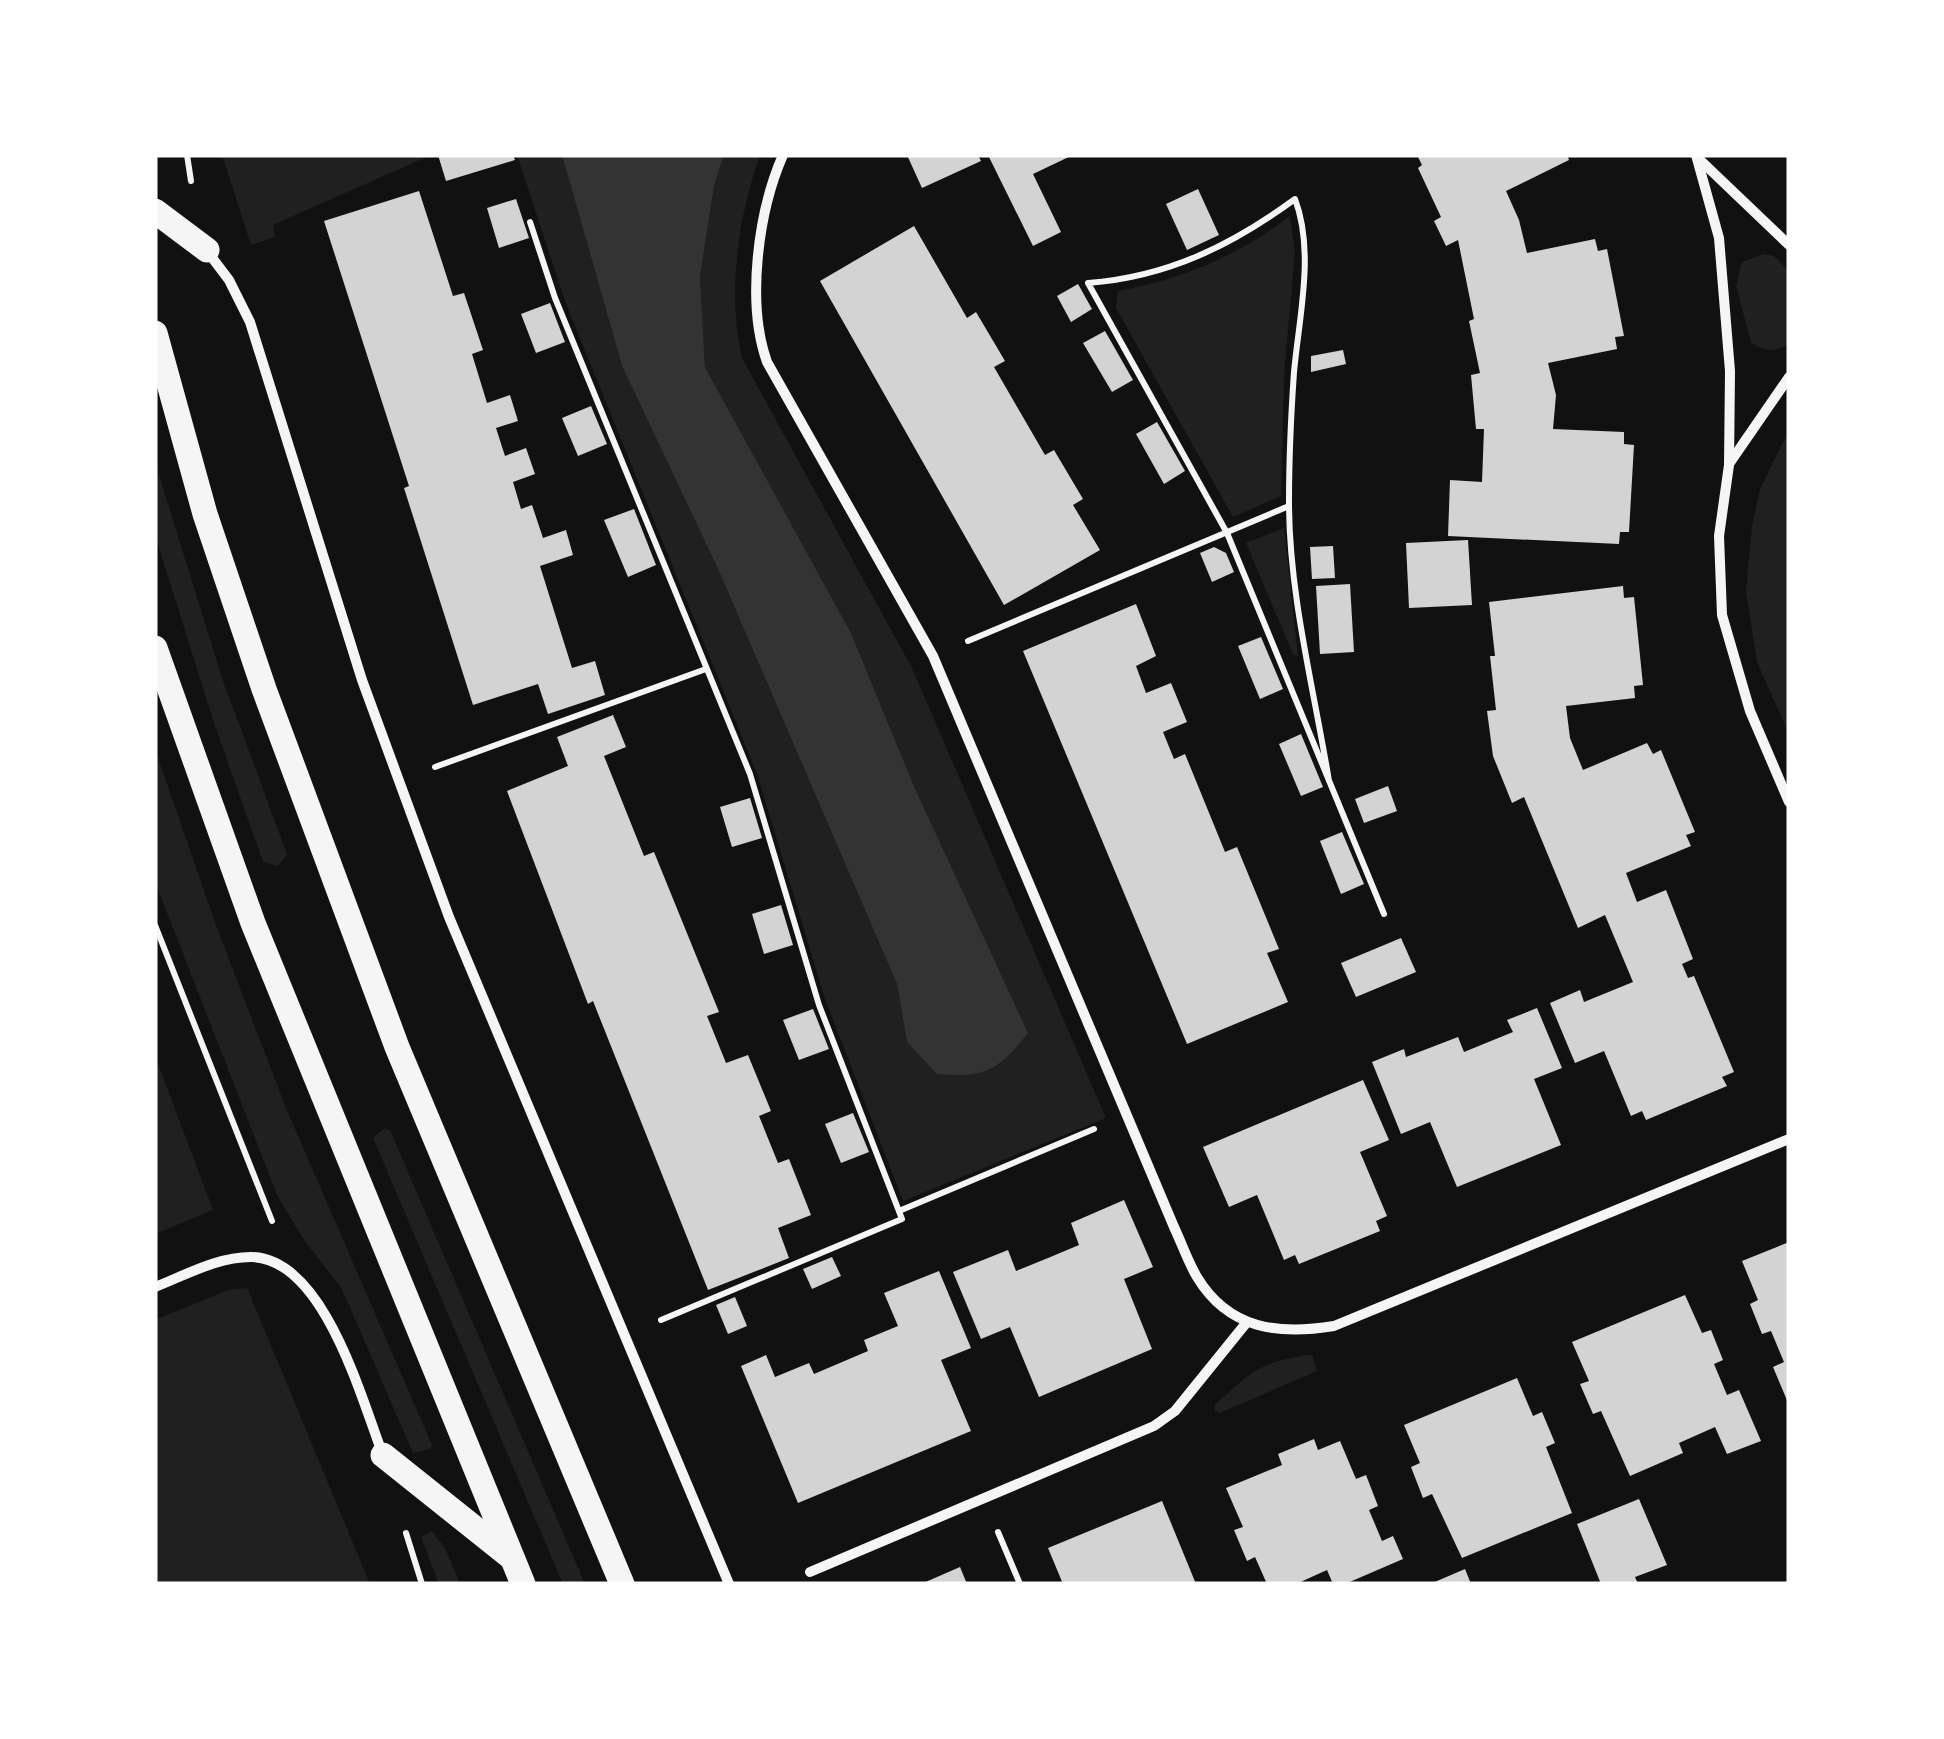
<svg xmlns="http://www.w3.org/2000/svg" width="1944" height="1739" font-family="Jost,sans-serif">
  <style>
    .green { fill: #202020 }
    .water { fill: #333 }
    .building { fill: #d3d3d3 }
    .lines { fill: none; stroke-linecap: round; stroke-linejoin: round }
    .path { stroke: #f5f5f5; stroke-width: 6 }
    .minor { stroke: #f5f5f5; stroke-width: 10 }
    .primary { stroke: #f5f5f5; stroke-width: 25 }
  </style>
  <rect width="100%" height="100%" fill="#111"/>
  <g class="green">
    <path d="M222,155H431L273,225L275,237L251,245Z"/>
    <path d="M517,155H562L622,366L718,569L897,984L907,1042L916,791L851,633L705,367L700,277L714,186L724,155H760C738,218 727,293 742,358L912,668L1106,1118L903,1201L825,999L757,774L566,304Z"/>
    <path d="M1290,216L1295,253L1284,375L1281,496L1233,517L1116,308L1118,291C1182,279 1238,256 1290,216Z"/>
    <path d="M1763,254L1774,256L1789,271V343C1775,353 1764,352 1751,342L1736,286L1742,262Z"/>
    <path d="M1789,430V734L1757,662L1746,591L1752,526L1760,489Z"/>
    <path d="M155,462L222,678L287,854L278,866L263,862L214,723L155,535Z"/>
    <path d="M1284,528L1298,657L1293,654L1246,543Z"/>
    <path d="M155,749L217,928L286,1108L432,1445L430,1449L413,1453L342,1289L304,1240L278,1197L155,882Z"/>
    <path d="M155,1056L213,1210L155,1234Z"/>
    <path d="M385,1128L390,1130L585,1584H563L373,1138Z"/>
    <path d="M247,1288L370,1584H155V1320L228,1290Z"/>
    <path d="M1312,1355L1317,1371L1220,1413L1215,1411L1214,1406C1248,1374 1263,1359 1312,1355Z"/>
    <path d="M432,1531L445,1548L460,1584H439L421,1537Z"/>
  </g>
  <path class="water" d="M562,155H724L714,186L700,277L705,367L851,633L916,791L1028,1033C998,1071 985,1078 937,1074L907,1042L897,984L718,569L622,366Z"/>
  <g class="building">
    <path d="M438,155H513L515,160L446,181Z"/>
    <path d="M907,155H978L981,161L922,188Z"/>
    <path d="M988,155H1073L1033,174L1061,232L1033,246Z"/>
    <path d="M1417,155H1567L1569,160L1506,191L1519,220L1527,253L1595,239L1598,251L1607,249L1624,336L1615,337L1617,349L1548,363L1556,395L1553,429L1624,432V444L1634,445L1629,532H1620L1619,544L1448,536L1450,480L1482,482L1484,429H1476L1471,375L1480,373L1469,321L1474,319L1458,240L1446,246L1434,221L1441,217L1418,168L1422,165Z"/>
    <path d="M1198,189L1219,235L1187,250L1166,204Z"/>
    <path d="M419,191L453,296L464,293L483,350L472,354L487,403L510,395L518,421L496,428L505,456L526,448L535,474L513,482L521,509L532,505L543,538L566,530L573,555L540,566L572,668L595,661L605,695L548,714L538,684L473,705L404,488L409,486L324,221Z"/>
    <path d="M516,199L529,238L499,248L487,208Z"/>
    <path d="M914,226L967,318L976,312L1005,361L994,367L1045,455L1054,450L1083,499L1073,505L1100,550L1004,605L820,281Z"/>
    <path d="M1078,284L1092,309L1071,322L1057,296Z"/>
    <path d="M550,303L565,342L536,353L521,314Z"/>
    <path d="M1105,331L1133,380L1112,392L1083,343Z"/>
    <path d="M1343,350L1346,364L1311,372V356Z"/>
    <path d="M591,406L607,444L578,456L562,418Z"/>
    <path d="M1157,422L1185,471L1164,484L1136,434Z"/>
    <path d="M634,509L656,565L628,577L604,520Z"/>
    <path d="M1468,540L1472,605L1409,608L1406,543Z"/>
    <path d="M1333,546L1335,578L1312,579L1310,547Z"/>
    <path d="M1214,547L1226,553L1234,572L1212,582L1200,553Z"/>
    <path d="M1350,584L1354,652L1320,654L1316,586Z"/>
    <path d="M1623,586L1624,598L1634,597L1643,685L1634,686L1635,698L1566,706L1570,738L1583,770L1647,743L1653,754L1661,750L1695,832L1686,835L1691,846L1626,873L1637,902L1666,890L1693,959L1682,964L1688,978L1694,976L1734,1072L1722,1077L1727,1086L1646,1120L1642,1111L1631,1116L1604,1051L1575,1063L1550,1003L1580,990L1584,1002L1633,982L1605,915L1578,928L1524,797L1512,803L1493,756L1487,711L1496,710L1490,656H1495L1489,602Z"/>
    <path d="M1136,604L1156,656L1136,666L1146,693L1171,683L1187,722L1163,732L1174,759L1185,754L1225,852L1237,847L1279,949L1267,953L1288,1002L1187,1044L1023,651Z"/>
    <path d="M1261,637L1283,689L1260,699L1238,646Z"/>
    <path d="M613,715L626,747L604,756L644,856L654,852L719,1012L707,1016L726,1063L748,1055L771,1111L759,1116L778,1163L789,1159L811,1215L778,1228L789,1258L708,1290L593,1001L588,1004L507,791L568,766L557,737Z"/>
    <path d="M1301,734L1323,787L1301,796L1279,744Z"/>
    <path d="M1388,786L1397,811L1364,823L1355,799Z"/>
    <path d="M750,798L762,838L732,847L720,807Z"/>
    <path d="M1342,832L1364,884L1341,894L1320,841Z"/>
    <path d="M781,905L793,945L764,954L752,914Z"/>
    <path d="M1401,938L1416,972L1356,997L1341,963Z"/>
    <path d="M1537,1008L1562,1068L1534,1079L1561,1145L1457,1187L1430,1122L1401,1134L1372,1062L1404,1049L1406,1057L1458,1037L1464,1052L1513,1032L1507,1020Z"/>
    <path d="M813,1009L829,1049L799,1060L783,1020Z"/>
    <path d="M1363,1080L1389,1140L1360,1152L1387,1216L1376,1221L1380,1231L1299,1264L1295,1255L1284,1260L1257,1195L1229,1207L1203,1147Z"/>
    <path d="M853,1113L869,1152L841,1163L825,1124Z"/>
    <path d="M1124,1200L1153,1267L1124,1279L1152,1349L1039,1397L1010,1327L981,1339L953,1272L1008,1250L1016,1271L1048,1258L1079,1245L1071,1223Z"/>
    <path d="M1789,1242V1405L1773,1367L1784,1362L1771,1331L1762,1334L1750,1304L1758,1300L1742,1261Z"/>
    <path d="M832,1257L841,1276L812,1289L803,1269Z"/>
    <path d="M939,1271L971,1348L941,1360L971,1431L798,1503L741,1366L766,1355L775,1377L809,1363L814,1374L868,1351L864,1340L898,1326L884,1293Z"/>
    <path d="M1685,1295L1702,1333L1711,1330L1723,1360L1714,1364L1727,1395L1739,1390L1761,1441L1727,1454L1715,1427L1679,1443L1683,1453L1630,1476L1601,1411L1593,1414L1580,1384L1589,1381L1572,1342Z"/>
    <path d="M735,1297L747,1326L728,1334L716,1305Z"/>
    <path d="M1517,1378L1533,1416L1542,1412L1555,1443L1546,1447L1572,1513L1462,1558L1432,1494L1423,1498L1411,1467L1420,1463L1404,1425Z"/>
    <path d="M1314,1439L1318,1450L1340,1441L1356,1479L1366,1475L1378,1506L1369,1510L1382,1541L1393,1536L1403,1559L1345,1584H1333L1327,1570L1296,1584H1267L1255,1557L1247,1561L1234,1530L1243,1527L1226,1488L1282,1465L1278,1454Z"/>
    <path d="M1639,1499L1667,1565L1635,1577L1638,1584H1601L1577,1524Z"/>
    <path d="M1162,1501L1196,1584H1063L1048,1548Z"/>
    <path d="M960,1567L967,1584H921Z"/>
    <path d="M1465,1569L1471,1584H1430Z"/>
  </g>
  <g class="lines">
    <g class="path">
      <path d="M187,155L191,181"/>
      <path d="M530,222L555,298L750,774L819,1005L902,1219L661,1320"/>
      <path d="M968,641L1289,506"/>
      <path d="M435,767L706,669"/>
      <path d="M1329,781C1314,689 1289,595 1289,502C1289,459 1291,415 1294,372C1299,317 1315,252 1295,199C1232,245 1168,277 1088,283L1227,533L1384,914"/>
      <path d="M155,925L272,1221"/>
      <path d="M899,1211L1094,1129"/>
      <path d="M998,1532L1020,1584"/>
      <path d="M406,1533L422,1584"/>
    </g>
    <g class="minor">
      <path d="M783,155C758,212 746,303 767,362L933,656L1174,1227C1182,1244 1188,1262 1197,1277C1229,1330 1279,1335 1334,1326L1789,1139"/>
      <path d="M1696,155L1719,238L1730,371L1729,465L1719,536L1722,615L1750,711L1789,802"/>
      <path d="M1699,159L1789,245"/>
      <path d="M207,251L229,280L250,322L362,680L449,917L729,1584"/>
      <path d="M1729,464L1789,377"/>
      <path d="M155,1287C186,1275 217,1257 251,1257C324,1258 361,1398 383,1455"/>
      <path d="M810,1572L1154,1426L1175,1411L1247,1322"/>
    </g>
    <g class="primary">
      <path d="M155,211L207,250"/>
      <path d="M155,333L205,514L264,689L397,1047L622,1584"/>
      <path d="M155,648L253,923L523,1584"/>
      <path d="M383,1455L512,1558"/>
    </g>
  </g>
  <rect width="1944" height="1739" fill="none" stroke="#ffffff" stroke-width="315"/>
</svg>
